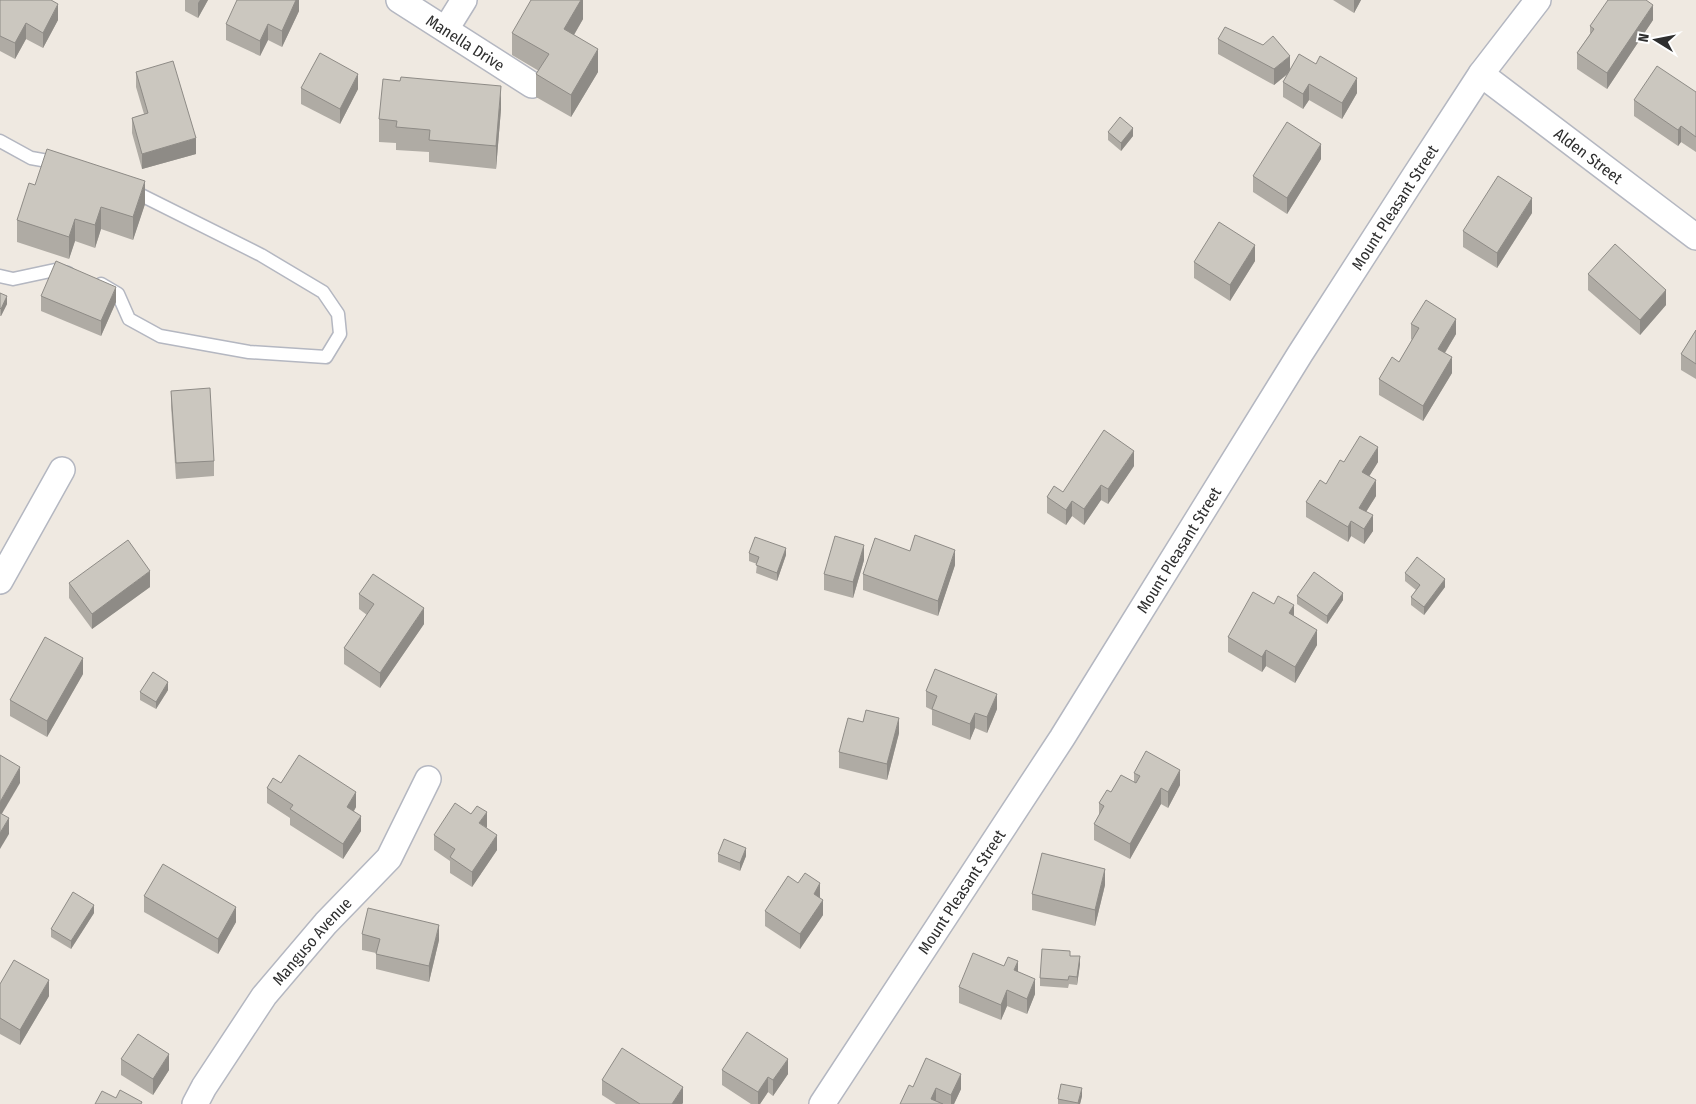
<svg xmlns="http://www.w3.org/2000/svg" width="1696" height="1104" font-family="'Fira Sans Condensed',sans-serif">
  <style>
    .lines { fill: none; stroke-linecap: round; stroke-linejoin: round }
    .lane-casing { stroke: #b4b7c1; stroke-width: 15 }
    .street-casing { stroke: #b4b7c1; stroke-width: 28 }
    .lane { stroke: #fff; stroke-width: 12 }
    .street { stroke: #fff; stroke-width: 25 }
    .wall { fill: #afaba4 }
    .shaded-wall { fill: #8e8b86 }
    .building { fill: #cbc7bf; stroke: #8e8b86 }
    .labels { text-anchor: middle; dominant-baseline: central; stroke-width: 4.5; stroke-linejoin: round; paint-order: stroke }
    .street-label { font-size: 16px; fill: #2e2e2e; stroke: #fff }
  </style>
  <rect width="100%" height="100%" fill="#efe9e1"/>
  <g class="lines">
    <defs>
      <g id="lane">
        <path d="M0,141L31,158L59,163"/>
        <path d="M0,276L13,279L55,270L68,273"/>
        <path d="M101,284L118,294L129,319L160,336L249,352L326,357L340,334L338,314L323,292L261,255L131,190"/>
      </g>
      <g id="street">
        <path id="s1" d="M399,0L532,85"/>
        <path d="M446,29L464,0"/>
        <path id="s2" d="M1481,74L1696,237"/>
        <path d="M0,581L62,470"/>
        <path id="s3" d="M195,1104L204,1087L264,996L326,923L389,858L428,779"/>
        <path id="s4" d="M822,1104L1062,738L1300,354L1412,180L1481,74L1538,0"/>
      </g>
    </defs>
    <use href="#lane" class="lane-casing"/>
    <use href="#street" class="street-casing"/>
    <use href="#lane" class="lane"/>
    <use href="#street" class="street"/>
  </g>
  <g class="wall">
    <path d="M0,0L58,20L43,48L26,39L15,59L0,51Z"/>
    <path d="M185,0H208L198,18L185,11Z"/>
    <path d="M296,0H299V11L282,47L268,40L260,56L226,40V24Z"/>
    <path d="M583,0V19L574,35L598,72L571,117L536,97V74L539,71L512,55V33Z"/>
    <path d="M1333,0H1361L1354,13Z"/>
    <path d="M1653,20L1607,89L1577,69V53L1590,34V26Z"/>
    <path d="M1218,39L1290,71L1357,93L1342,119L1309,100L1303,109L1283,97V82L1288,73L1274,85L1218,54Z"/>
    <path d="M136,72L196,154L142,169L132,133V118L144,114L136,87Z"/>
    <path d="M301,88L358,89L340,124L301,104Z"/>
    <path d="M1696,92V152L1681,142L1678,146L1634,116V100Z"/>
    <path d="M501,109L496,169L429,162V152L396,150V143L379,142V119Z"/>
    <path d="M1108,132L1133,136L1121,151L1108,140Z"/>
    <path d="M1321,159L1287,214L1253,192V176Z"/>
    <path d="M35,185L145,204L133,240L101,229L95,248L75,241L69,259L17,242V220Z"/>
    <path d="M1532,213L1497,268L1463,247V231Z"/>
    <path d="M1255,261L1230,301L1194,278V262Z"/>
    <path d="M1588,274L1666,305L1640,335L1588,290Z"/>
    <path d="M0,293L7,304L1,316H0Z"/>
    <path d="M41,296L116,302L101,336L41,311Z"/>
    <path d="M1411,324L1456,334L1445,353L1452,373L1423,421L1379,395V379L1399,362L1412,340L1411,339Z"/>
    <path d="M1696,330V379L1681,370V354Z"/>
    <path d="M171,391L214,461V476L176,479L171,406Z"/>
    <path d="M1344,462H1378L1369,476L1376,496L1366,512L1373,531L1364,544L1351,536L1348,542L1306,517V502L1326,484Z"/>
    <path d="M1134,466L1108,504L1101,500L1084,525L1072,516L1066,525L1047,513V497L1063,492Z"/>
    <path d="M910,551L955,565L938,616L863,590V574Z"/>
    <path d="M749,553L786,555L777,581L756,573L757,564L749,561Z"/>
    <path d="M864,560L853,598L824,590V574Z"/>
    <path d="M1405,573L1445,587L1424,615L1411,605V597L1416,590L1405,581Z"/>
    <path d="M69,583L150,587L92,629L69,598Z"/>
    <path d="M359,594L424,624L380,688L344,664V648L367,615L359,609Z"/>
    <path d="M1297,596L1343,600L1327,624L1297,604Z"/>
    <path d="M1294,616L1317,645L1295,683L1266,666L1262,672L1228,652V637Z"/>
    <path d="M83,674L47,737L10,716V700Z"/>
    <path d="M168,690L156,709L140,700V692Z"/>
    <path d="M926,691L997,709L987,733L975,728L970,740L932,725V710L926,707Z"/>
    <path d="M863,722L899,733L887,780L839,768V752Z"/>
    <path d="M1134,773L1180,785L1168,808L1161,804L1130,859L1094,840V824L1099,815V803L1111,792L1134,782Z"/>
    <path d="M281,783L356,807L354,811L361,831L343,859L290,825V818L267,803V788Z"/>
    <path d="M434,835L497,850L472,887L450,873V861L434,850Z"/>
    <path d="M718,854L746,856L740,871L718,862Z"/>
    <path d="M1105,885L1095,926L1032,910V894Z"/>
    <path d="M144,896L236,922L218,954L144,912Z"/>
    <path d="M820,898L823,915L800,949L765,926V911Z"/>
    <path d="M94,913L71,949L51,937V929Z"/>
    <path d="M362,934L439,940L429,982L376,969V953L362,950Z"/>
    <path d="M1070,956L1080,964L1077,985L1069,984L1068,988L1040,986V978Z"/>
    <path d="M1018,972L1035,994L1027,1014L1007,1006L1001,1020L959,1003V987Z"/>
    <path d="M0,984L49,996L20,1045L0,1034Z"/>
    <path d="M121,1059L169,1070L153,1095L121,1075Z"/>
    <path d="M722,1070L788,1074L773,1096L768,1092L760,1104H751L722,1085Z"/>
    <path d="M602,1080L683,1103L682,1104H616L602,1095Z"/>
    <path d="M913,1087L961,1089L954,1104H900Z"/>
    <path d="M1082,1096L1080,1104H1058V1099Z"/>
  </g>
  <g class="shaded-wall">
    <path d="M200,0H208L198,18V3Z"/>
    <path d="M296,0H299V11L282,47V31Z"/>
    <path d="M581,0H583V19L564,52V29Z"/>
    <path d="M1354,0H1361L1354,13Z"/>
    <path d="M58,4V20L43,48V33Z"/>
    <path d="M1653,5V20L1607,89V73Z"/>
    <path d="M26,23V39L15,59V43Z"/>
    <path d="M268,24V40L260,56V41Z"/>
    <path d="M598,49V72L571,117V95Z"/>
    <path d="M1290,56V72L1274,85V69Z"/>
    <path d="M358,74V89L340,124V109Z"/>
    <path d="M1357,78V93L1342,119V103Z"/>
    <path d="M1309,84V100L1303,109V94Z"/>
    <path d="M501,86V109L496,169V146Z"/>
    <path d="M1681,126V142L1678,146V130Z"/>
    <path d="M1133,128V136L1121,151V143Z"/>
    <path d="M196,138V154L142,169V154Z"/>
    <path d="M1321,144V159L1287,214V198Z"/>
    <path d="M145,181V204L133,240V217Z"/>
    <path d="M1532,198V213L1497,268V253Z"/>
    <path d="M101,207V229L95,248V225Z"/>
    <path d="M75,219V241L69,259V237Z"/>
    <path d="M1255,245V261L1230,301V285Z"/>
    <path d="M116,287V302L101,336V321Z"/>
    <path d="M1666,290V305L1640,335V320Z"/>
    <path d="M7,296V304L1,316V309Z"/>
    <path d="M1456,319V334L1438,364V349Z"/>
    <path d="M1452,357V373L1423,421V406Z"/>
    <path d="M1378,447V462L1362,488V472Z"/>
    <path d="M1134,451V466L1108,504V489Z"/>
    <path d="M1376,480V496L1359,523V508Z"/>
    <path d="M1101,485V500L1084,525V509Z"/>
    <path d="M1072,501V516L1066,525V510Z"/>
    <path d="M1373,515V531L1364,544V529Z"/>
    <path d="M1351,521V536L1348,542V527Z"/>
    <path d="M864,545V560L853,598V582Z"/>
    <path d="M786,548V555L777,581V573Z"/>
    <path d="M955,550V565L938,616V601Z"/>
    <path d="M150,571V587L92,629V614Z"/>
    <path d="M1445,579V587L1424,615V607Z"/>
    <path d="M1343,593V600L1327,624V616Z"/>
    <path d="M1294,605V620L1289,613Z"/>
    <path d="M424,608V624L380,688V673Z"/>
    <path d="M1317,630V645L1295,683V667Z"/>
    <path d="M1266,650V666L1262,672V657Z"/>
    <path d="M83,658V674L47,737V721Z"/>
    <path d="M168,682V690L156,709V702Z"/>
    <path d="M997,694V709L987,733V717Z"/>
    <path d="M975,713V728L970,740V724Z"/>
    <path d="M899,718V733L887,780V764Z"/>
    <path d="M20,767V783L0,817V802Z"/>
    <path d="M1180,770V785L1168,808V792Z"/>
    <path d="M1161,788V804L1130,859V844Z"/>
    <path d="M356,792V807L347,822V807Z"/>
    <path d="M487,812V828L479,823Z"/>
    <path d="M361,816V831L343,859V844Z"/>
    <path d="M9,818V834L0,849V833Z"/>
    <path d="M497,835V850L472,887V872Z"/>
    <path d="M746,848V856L740,871V863Z"/>
    <path d="M1105,869V885L1095,926V910Z"/>
    <path d="M820,883V899L814,894Z"/>
    <path d="M823,900V915L800,949V934Z"/>
    <path d="M94,905V913L71,949V941Z"/>
    <path d="M236,907V922L218,954V939Z"/>
    <path d="M439,925V940L429,982V966Z"/>
    <path d="M1080,956V964L1077,985V977Z"/>
    <path d="M1018,961V977L1014,970Z"/>
    <path d="M1035,979V994L1027,1014V999Z"/>
    <path d="M49,980V996L20,1045V1030Z"/>
    <path d="M1007,990V1006L1001,1020V1005Z"/>
    <path d="M169,1054V1070L153,1095V1079Z"/>
    <path d="M788,1059V1074L773,1096V1080Z"/>
    <path d="M961,1074V1089L954,1104H951V1095Z"/>
    <path d="M768,1077V1092L760,1104H758V1092Z"/>
    <path d="M683,1087V1103L682,1104H672Z"/>
    <path d="M936,1088V1104L931,1099Z"/>
    <path d="M1082,1088V1096L1080,1104H1078Z"/>
  </g>
  <g class="building">
    <path d="M0,0H51L58,4L43,33L26,23L15,43L0,36Z"/>
    <path d="M237,0H296L282,31L268,24L260,41L226,24Z"/>
    <path d="M531,0H581L564,29L598,49L571,95L536,74L549,54L512,33Z"/>
    <path d="M1608,0H1646L1653,5L1607,73L1577,53L1594,29L1590,26Z"/>
    <path d="M1225,27L1263,45L1273,36L1290,56L1274,69L1218,39Z"/>
    <path d="M320,53L358,74L340,109L301,88Z"/>
    <path d="M1299,54L1316,64L1320,56L1357,78L1342,103L1309,84L1303,94L1283,82Z"/>
    <path d="M173,61L196,138L142,154L132,118L148,113L136,72Z"/>
    <path d="M1657,66L1696,92V137L1681,126L1678,130L1634,100Z"/>
    <path d="M401,77L501,86L496,146L429,140L430,130L396,127L397,121L379,119L383,79L400,81Z"/>
    <path d="M1120,117L1133,128L1121,143L1108,132Z"/>
    <path d="M1287,122L1321,144L1287,198L1253,176Z"/>
    <path d="M47,149L145,181L133,217L101,207L95,225L75,219L69,237L17,220L29,183L35,185Z"/>
    <path d="M1498,176L1532,198L1497,253L1463,231Z"/>
    <path d="M1219,222L1255,245L1230,285L1194,262Z"/>
    <path d="M1615,244L1666,290L1640,320L1588,274Z"/>
    <path d="M56,261L116,287L101,321L41,296Z"/>
    <path d="M0,293L7,296L1,309L0,308Z"/>
    <path d="M1426,300L1456,319L1438,349L1452,357L1423,406L1379,379L1392,357L1399,362L1419,328L1411,324Z"/>
    <path d="M1696,330V364L1681,354Z"/>
    <path d="M210,388L214,461L176,463L171,391Z"/>
    <path d="M1104,430L1134,451L1108,489L1101,485L1084,509L1072,501L1066,510L1047,497L1054,486L1063,492Z"/>
    <path d="M1360,436L1378,447L1362,472L1376,480L1359,508L1373,515L1364,529L1351,521L1348,527L1306,502L1320,480L1326,484L1340,460L1344,462Z"/>
    <path d="M915,535L955,550L938,601L863,574L875,538L910,551Z"/>
    <path d="M835,536L864,545L853,582L824,574Z"/>
    <path d="M755,537L786,548L777,573L756,565L759,557L749,553Z"/>
    <path d="M128,540L150,571L92,614L69,583Z"/>
    <path d="M1417,557L1445,579L1424,607L1411,597L1420,585L1405,573Z"/>
    <path d="M1314,572L1343,593L1327,616L1297,596Z"/>
    <path d="M373,574L424,608L380,673L344,648L374,604L359,594Z"/>
    <path d="M1253,592L1274,604L1278,596L1294,605L1289,613L1317,630L1295,667L1266,650L1262,657L1228,637Z"/>
    <path d="M45,637L83,658L47,721L10,700Z"/>
    <path d="M935,669L997,694L987,717L975,713L970,724L932,709L937,696L926,691Z"/>
    <path d="M153,672L168,682L156,702L140,692Z"/>
    <path d="M866,710L899,718L887,764L839,752L848,718L863,722Z"/>
    <path d="M1146,751L1180,770L1168,792L1161,788L1130,844L1094,824L1104,806L1099,803L1107,790L1111,792L1121,775L1136,783L1140,776L1134,773Z"/>
    <path d="M0,755L20,767L0,802Z"/>
    <path d="M299,755L356,792L347,807L361,816L343,844L290,809L293,805L267,788L273,778L281,783Z"/>
    <path d="M455,803L471,814L477,806L487,812L479,823L497,835L472,872L450,857L455,849L434,835Z"/>
    <path d="M0,813L9,818L0,833Z"/>
    <path d="M724,839L746,848L740,863L718,854Z"/>
    <path d="M1042,853L1105,869L1095,910L1032,894Z"/>
    <path d="M163,864L236,907L218,939L144,896Z"/>
    <path d="M805,873L820,883L814,894L823,900L800,934L765,911L788,876L798,883Z"/>
    <path d="M73,892L94,905L71,941L51,929Z"/>
    <path d="M368,908L439,925L429,966L376,954L380,939L362,934Z"/>
    <path d="M1042,949L1070,951V956H1080L1077,977L1069,976L1068,980L1040,978Z"/>
    <path d="M973,953L1004,966L1008,957L1018,961L1014,970L1035,979L1027,999L1007,990L1001,1005L959,987Z"/>
    <path d="M14,960L49,980L20,1030L0,1018V984Z"/>
    <path d="M747,1032L788,1059L773,1080L768,1077L758,1092L722,1070Z"/>
    <path d="M138,1034L169,1054L153,1079L121,1059Z"/>
    <path d="M622,1048L683,1087L672,1104H640L602,1080Z"/>
    <path d="M926,1058L961,1074L951,1095L936,1088L931,1099L943,1104H900L909,1085L913,1087Z"/>
    <path d="M1061,1084L1082,1088L1078,1103L1058,1099Z"/>
    <path d="M120,1090L142,1102L141,1104H95L102,1091L116,1098Z"/>
  </g>
  <g class="labels">
    <g class="street-label">
      <text stroke="none"><textPath href="#s1" startOffset="79">Manella Drive</textPath></text>
      <text stroke="none"><textPath href="#s2" startOffset="135">Alden Street</textPath></text>
      <text stroke="none"><textPath href="#s4" startOffset="1064">Mount Pleasant Street</textPath></text>
      <text stroke="none"><textPath href="#s4" startOffset="659">Mount Pleasant Street</textPath></text>
      <text stroke="none"><textPath href="#s4" startOffset="254">Mount Pleasant Street</textPath></text>
      <text stroke="none"><textPath href="#s3" startOffset="201">Manguso Avenue</textPath></text>
    </g>
  </g>
  <g transform="translate(1656 40) rotate(280)" stroke="#ffffff" stroke-width="4" paint-order="stroke">
  <path d="M0-4L9 19L0 12L-9 19Z" fill="#2e2e2e"/>
  <text y="-8" font-size="14" font-weight="bold" text-anchor="middle" fill="#2e2e2e">N</text>
  </g>
</svg>
